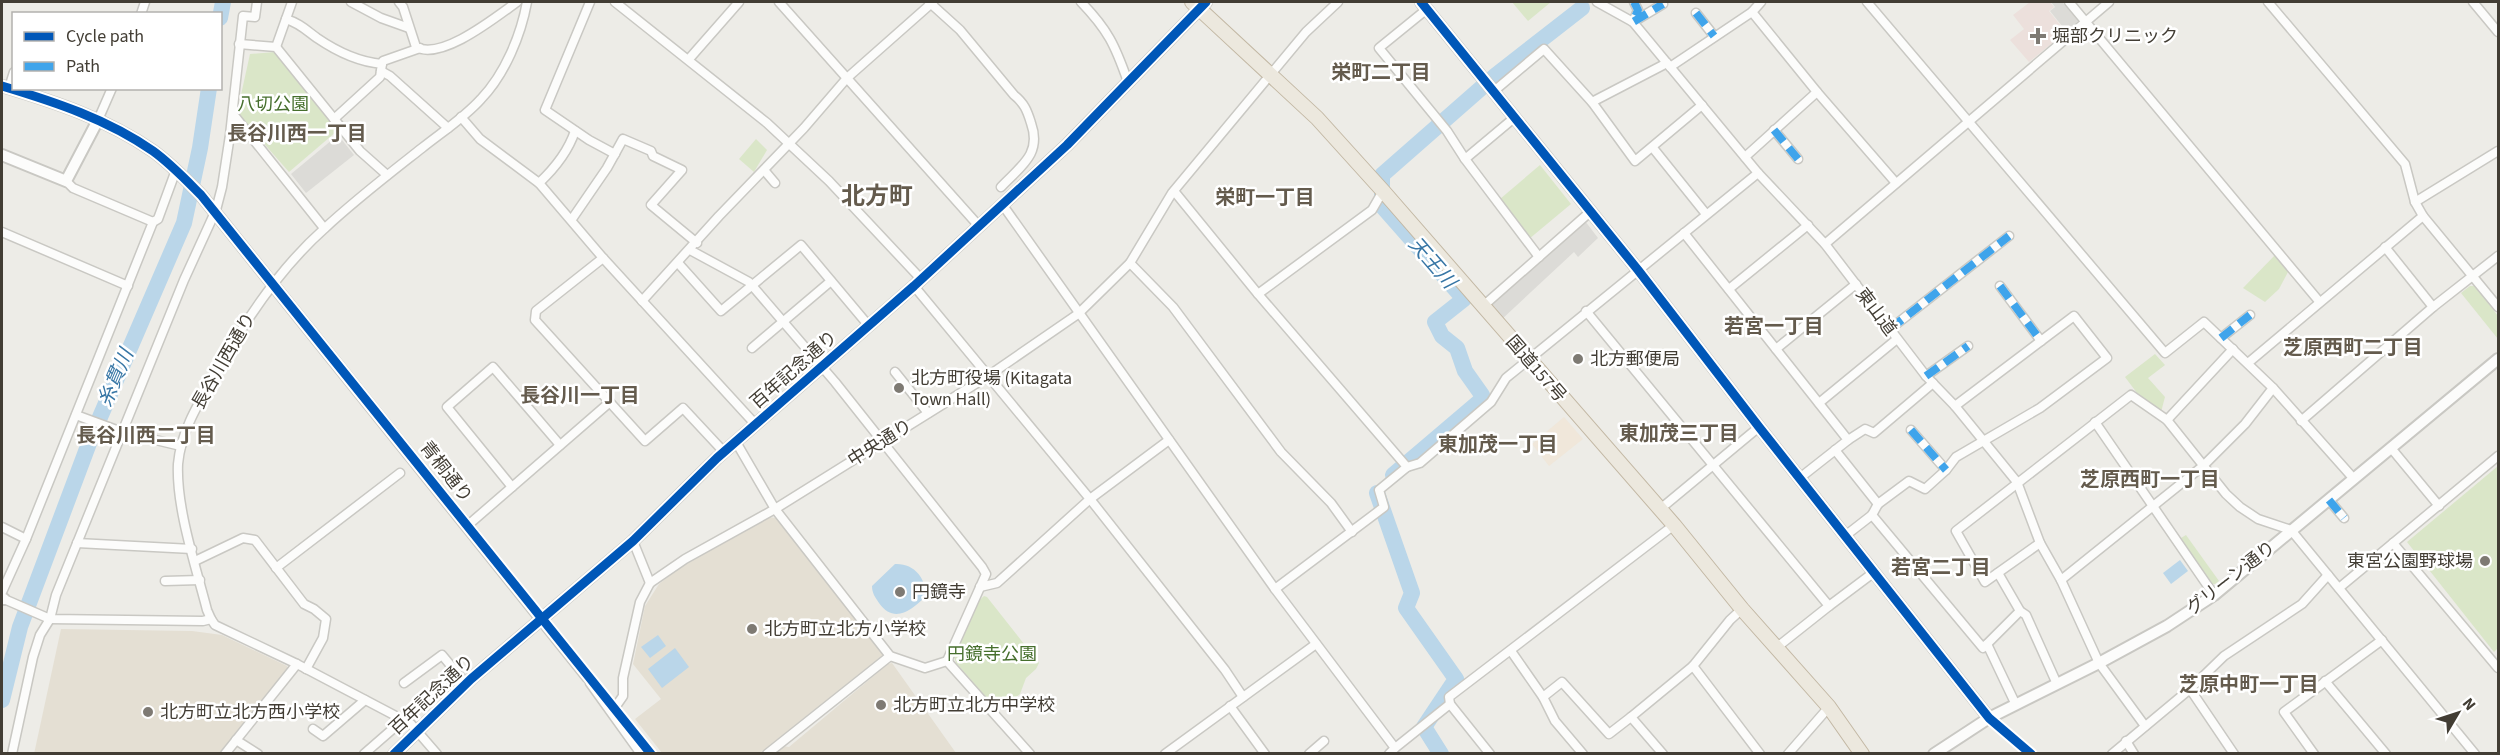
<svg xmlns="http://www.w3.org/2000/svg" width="2500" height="755" font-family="'Source Sans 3','Noto Sans JP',sans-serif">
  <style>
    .commercial { fill: #f0e7da }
    .education { fill: #e4dfd3 }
    .medical { fill: #ece0dc }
    .green { fill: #dae6c8 }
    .parking { fill: #dcdbd7 }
    .water { fill: #bad6e9 }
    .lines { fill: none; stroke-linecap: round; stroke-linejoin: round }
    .river { stroke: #bad6e9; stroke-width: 16 }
    .minor-casing { stroke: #c9c8c3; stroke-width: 11 }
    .tertiary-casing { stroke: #c9c8c3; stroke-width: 14 }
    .trunk-casing { stroke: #c3b8a4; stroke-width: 16 }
    .minor { stroke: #fcfcfb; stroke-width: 8 }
    .tertiary { stroke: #fcfcfb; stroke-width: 10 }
    .trunk { stroke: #ece8de; stroke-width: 14 }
    .quiet { stroke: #3fa4eb; stroke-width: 8; stroke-dasharray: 15 8; stroke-linecap: butt }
    .cycleway-casing { stroke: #fff; stroke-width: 13 }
    .cycleway { stroke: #0057b8; stroke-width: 9 }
    .poi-dot { fill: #7e7a73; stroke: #fff; stroke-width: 2 }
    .labels { text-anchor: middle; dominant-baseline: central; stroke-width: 5; stroke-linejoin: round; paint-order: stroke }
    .poi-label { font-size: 18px; fill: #423d34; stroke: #fff; text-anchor: start }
    .park-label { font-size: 18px; fill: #466f2d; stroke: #fff }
    .street-label { font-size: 18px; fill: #423d34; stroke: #fff }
    .neighbourhood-label { font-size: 20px; font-weight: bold; fill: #645b4d; stroke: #fff }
    .water-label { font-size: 20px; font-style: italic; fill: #3776a5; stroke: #fff }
    .district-label { font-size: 24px; font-weight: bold; fill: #645b4d; stroke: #fff }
  </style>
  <rect width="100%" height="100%" fill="#edece7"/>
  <path class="commercial" d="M1564,417L1583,439L1549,466L1532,444Z"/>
  <g class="education">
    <path d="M768,517L776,518L883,653L882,657L759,754L662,753L635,719L661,699L633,664L645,606L659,584L678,569Z"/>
    <path d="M61,629L192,631L222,635L287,666L288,670L219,753L34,754Z"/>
    <path d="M892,663L956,753L774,754L783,746L789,747L888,664Z"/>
  </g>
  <path class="medical" d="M2030,2H2050L2054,7L2049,11L2066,32L2029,62L2010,40L2024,29L2013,15Z"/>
  <g class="green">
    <path d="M1512,2H1551L1528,21Z"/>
    <path d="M275,52L337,131L289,172L237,113L250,54Z"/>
    <path d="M756,139L767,150L754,172L739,159Z"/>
    <path d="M1540,165L1571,204L1529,239L1500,199Z"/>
    <path d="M2276,254L2289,270L2279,289L2265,302L2243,288Z"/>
    <path d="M2470,286H2475L2498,316V339L2461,293Z"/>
    <path d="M2155,354L2165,365L2148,378L2165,397L2161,412L2137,393L2125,377Z"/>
    <path d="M2498,466V648L2494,652L2407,542Z"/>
    <path d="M2186,535L2219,581L2215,584H2211L2181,538Z"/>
    <path d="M984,596L987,597L1039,663L1036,669L1026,678L1020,694L1005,706L1001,702L995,707L956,663L954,656L975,604Z"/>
  </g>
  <g class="parking">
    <path d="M2051,2H2062L2078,21L2066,31L2050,11L2055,7Z"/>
    <path d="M338,135L354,155L306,193L291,174Z"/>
    <path d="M1585,221L1598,238L1578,257L1574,252L1501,320L1491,305Z"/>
  </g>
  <g class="water">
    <path d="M2180,560L2188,571L2171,584L2163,573Z"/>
    <path d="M895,564C914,563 926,578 926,596C911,611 894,624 879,603C875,597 872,593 872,586Z"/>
    <path d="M658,635L666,646L650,658L641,647Z"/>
    <path d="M675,648L689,667L662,688L648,669Z"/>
  </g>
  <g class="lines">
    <g class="river">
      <path d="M220,18L223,2"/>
      <path d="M1393,475L1480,401L1482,395L1465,371L1457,348L1442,336L1435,322L1464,299L1382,206V175L1496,75L1582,8"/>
      <path d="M1377,493L1412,593L1406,608L1456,679L1424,727L1441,754"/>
      <path d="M2,700L20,627L91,438L184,223L200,148L209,88"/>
    </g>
    <defs>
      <g id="minor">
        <path d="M351,2L381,18L409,28"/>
        <path d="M399,2L403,7L416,47C442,61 497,16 517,2"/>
        <path d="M590,2L545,110L589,140L615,154"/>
        <path d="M615,2L767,123L829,181L921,279"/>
        <path d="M779,2L978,225"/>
        <path d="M929,2L960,30L1014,95C1024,103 1027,110 1031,123C1042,154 1021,166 1001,187"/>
        <path d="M1081,2C1108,30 1115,45 1128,82"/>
        <path d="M1597,2L1633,22L1758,173L1825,244L1926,376L1955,406L2017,482L2040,543L2061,580L2099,663L2145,726"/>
        <path d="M1634,2L1638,10L1633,22L1663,4"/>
        <path d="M1867,2L2165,353L2204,322L2273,388L2354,479"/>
        <path d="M2069,2L2318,300"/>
        <path d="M2268,2L2405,164L2415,202L2423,216L2498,307"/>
        <path d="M2473,2L2498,32"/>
        <path d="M1427,9L1379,48L1447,131L1465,159L1539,257"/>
        <path d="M1752,12L1817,92L1896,183"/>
        <path d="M1696,13L1714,36"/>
        <path d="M141,14L145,2"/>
        <path d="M286,19C299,23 306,30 317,38C336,51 360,62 382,64L380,77L334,119"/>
        <path d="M239,44L276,47L360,151L387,175"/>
        <path d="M276,47L292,2"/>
        <path d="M689,59L739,2"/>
        <path d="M382,64L383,61L420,48"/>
        <path d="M1670,67L1752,12L1761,2"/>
        <path d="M381,71L390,76L448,128"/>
        <path d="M9,88L14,72"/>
        <path d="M1494,91L1544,49L1592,102L1635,161L1702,105"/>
        <path d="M1592,102L1667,63"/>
        <path d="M233,114L324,228"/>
        <path d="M461,117L480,139L539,183L603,258L756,425"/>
        <path d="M98,120L112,88"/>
        <path d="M1774,130L1798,159"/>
        <path d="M1653,148L1706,214"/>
        <path d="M1745,157L1817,92"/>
        <path d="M1465,159L1514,118"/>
        <path d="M764,170L775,183"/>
        <path d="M66,181L73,188L153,222"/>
        <path d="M539,183C555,168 568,152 575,131"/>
        <path d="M1174,191L1258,294L1407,467"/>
        <path d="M2415,202L2498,151"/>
        <path d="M1002,204L1275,589L1395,748L1389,754"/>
        <path d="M572,219L607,168L623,139L651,151L653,156L682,170L651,205L697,243"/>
        <path d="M2,232L128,286"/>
        <path d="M1684,233L1848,440L1801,477"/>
        <path d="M1825,244L2109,2"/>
        <path d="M2385,247L2433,307"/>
        <path d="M690,250L749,282L835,382L982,567L986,574L947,661"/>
        <path d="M603,258L536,311L535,320L645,441L683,408L724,452"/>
        <path d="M678,263L721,311L801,245L869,326"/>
        <path d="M1130,263L1173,307L1281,452L1331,503L1352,532"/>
        <path d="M914,286L1090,499L1225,670L1243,697"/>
        <path d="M2000,286L2041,341"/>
        <path d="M1729,289L1808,225"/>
        <path d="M1258,294L1372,210L1383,191"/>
        <path d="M642,301L719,216L804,128L847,78L933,2"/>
        <path d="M1482,307L1590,212"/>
        <path d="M1586,311L1829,606L1776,648"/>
        <path d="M1890,329L2009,236"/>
        <path d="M2221,338L2250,315"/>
        <path d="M752,348L831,281"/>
        <path d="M1776,349L1856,284"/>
        <path d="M2248,363L2423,216"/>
        <path d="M895,372L928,413"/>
        <path d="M1926,376L1968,346"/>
        <path d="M1819,403L1897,339"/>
        <path d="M76,415L122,432L181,446"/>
        <path d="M2167,420L2233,349"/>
        <path d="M2301,421L2433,307L2498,256"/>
        <path d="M2095,422L2214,595"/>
        <path d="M1911,430L1946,470"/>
        <path d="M1848,440L1865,429L1874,433L1933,383"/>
        <path d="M736,442L775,509L890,656L925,668L947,661L1030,754"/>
        <path d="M2391,448L2439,506"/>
        <path d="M1835,450L1878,504L1909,481L1925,489L1946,470L1956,457L2040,408L2107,358L2074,316L1955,406"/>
        <path d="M512,487L447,407L493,367L560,445"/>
        <path d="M2329,500L2344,518"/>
        <path d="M1878,504L1872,515L1983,648L2020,611"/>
        <path d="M1659,510L1759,427"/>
        <path d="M467,526L610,402"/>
        <path d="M2,527L26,539"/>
        <path d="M1845,536L1872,515"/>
        <path d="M633,541L650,583"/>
        <path d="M77,543L192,549"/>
        <path d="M2040,543L1985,582L1956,531L2131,395L2167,420L2226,494L2240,507L2258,519L2291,530L2475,754"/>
        <path d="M2393,543L2498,668"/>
        <path d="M195,561L243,538L255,540L304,604L314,609L326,619L323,638L306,669"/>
        <path d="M276,568L400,473"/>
        <path d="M1998,573L2020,611L2026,615L2057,684"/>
        <path d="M2061,580L2203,466L2245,424L2273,388"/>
        <path d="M165,581L200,580"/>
        <path d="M980,587L997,583L1090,499L1169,440"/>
        <path d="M2339,588L2498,456"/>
        <path d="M1275,589L1384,507L1379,490L1407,467L1420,463L1491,402L1506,378L1758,173"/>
        <path d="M2,592L26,539L153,222L158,219L176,170"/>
        <path d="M4,599L50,619L203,621L211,619L215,625L297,664L411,724L437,754"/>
        <path d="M1829,606L1873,573"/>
        <path d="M211,619L207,610C196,567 176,508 178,464C181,430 200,401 216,373C245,320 279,269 324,229C355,200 389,174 422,148C442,132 464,118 481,99C505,74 521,35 527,2"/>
        <path d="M1987,644L2016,705"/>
        <path d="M1511,651L1543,697L1555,721L1583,754"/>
        <path d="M1693,666L1760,754"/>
        <path d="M588,677L651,754"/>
        <path d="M2325,681L2386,754"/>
        <path d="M404,683L442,655L466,684"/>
        <path d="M590,683L641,754"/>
        <path d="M2190,689L2234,754"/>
        <path d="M1543,697L1562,682L1609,734L1631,717"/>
        <path d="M1450,704L1449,697L1674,525"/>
        <path d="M1230,706L1265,754"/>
        <path d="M614,709L623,696V678L640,602L650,583L685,559L775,509L988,376L1078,314L1130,263L1172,193L1306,32L1338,2"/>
        <path d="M1989,718L2031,754"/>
        <path d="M313,729L323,736L365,700"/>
        <path d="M236,740L258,754"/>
        <path d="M2126,741L2134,754"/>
        <path d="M1395,748L1450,704L1490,754"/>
        <path d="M12,754L33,657L40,635L50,619L56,595L184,280L216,210L222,187L230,135L243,16L255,17L257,2"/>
        <path d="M225,754L297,664"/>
        <path d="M364,754L403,720"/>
        <path d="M767,754L890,656"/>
        <path d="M1165,754L1316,644"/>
        <path d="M1309,754L1324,741"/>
        <path d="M1663,754L1631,717L1693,666L1730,620L1742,609"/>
        <path d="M1788,754L1829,707"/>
        <path d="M2112,754L2190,689L2224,656L2302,604L2328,575"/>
        <path d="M2314,754L2284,712L2382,640"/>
      </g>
      <g id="tertiary">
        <path d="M1421,2L1638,270L1759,427L1989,718"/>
        <path d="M2,86C55,102 107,119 153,151C171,164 186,180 201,195L588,677"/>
        <path d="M2,155L66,181L98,120"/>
        <path d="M2,598L4,599"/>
        <path d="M394,754L471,679L633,541L717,458L914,286L1067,145L1206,2"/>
        <path d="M1934,754L1989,718L2099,663L2167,626L2214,595L2498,359"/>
      </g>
      <path id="trunk" d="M1192,2L1317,118L1383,191L1674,525L1742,609L1829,707L1862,754"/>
    </defs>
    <use href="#minor" class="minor-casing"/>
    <use href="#tertiary" class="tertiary-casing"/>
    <use href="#trunk" class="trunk-casing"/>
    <use href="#minor" class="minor"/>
    <use href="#tertiary" class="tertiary"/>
    <use href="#trunk" class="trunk"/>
    <g class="quiet">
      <path d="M1634,2L1638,10L1633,22L1663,4"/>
      <path d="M1696,13L1714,36"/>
      <path d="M1774,130L1798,159"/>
      <path d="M2000,286L2041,341"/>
      <path d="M1890,329L2009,236"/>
      <path d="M2221,338L2250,315"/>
      <path d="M1926,376L1968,346"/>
      <path d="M1911,430L1946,470"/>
      <path d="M2329,500L2344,518"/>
    </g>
    <defs>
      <g id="cycleway">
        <path d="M1421,2L1638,270L1759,427L1989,718L2031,754"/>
        <path d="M2,86C55,102 107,119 153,151C171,164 186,180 201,195L651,754"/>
        <path d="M394,754L471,679L633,541L717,458L914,286L1067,145L1206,2"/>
      </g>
    </defs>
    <use href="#cycleway" class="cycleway-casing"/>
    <use href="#cycleway" class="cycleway"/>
  </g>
  <g class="poi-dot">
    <path d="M2035 27h6v6h6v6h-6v6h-6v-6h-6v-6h6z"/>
    <circle cx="1578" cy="359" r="6"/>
    <circle cx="899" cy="388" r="6"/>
    <circle cx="2485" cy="561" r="6"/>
    <circle cx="900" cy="592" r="6"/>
    <circle cx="752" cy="629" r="6"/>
    <circle cx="881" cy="705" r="6"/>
    <circle cx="148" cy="712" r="6"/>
  </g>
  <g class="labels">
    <g class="poi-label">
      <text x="2052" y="36">堀部クリニック</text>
      <text x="1590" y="359">北方郵便局</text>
      <text x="911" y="378">北方町役場 (Kitagata<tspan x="911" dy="21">Town Hall)</tspan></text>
      <text x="2473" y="561" text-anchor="end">東宮公園野球場</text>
      <text x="912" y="592">円鏡寺</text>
      <text x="764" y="629">北方町立北方小学校</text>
      <text x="893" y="705">北方町立北方中学校</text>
      <text x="160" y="712">北方町立北方西小学校</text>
    </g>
    <g class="park-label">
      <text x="273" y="104">八切公園</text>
      <text x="992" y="654">円鏡寺公園</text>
    </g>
    <g class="street-label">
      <text transform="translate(1876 312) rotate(53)">東山道</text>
      <text transform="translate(224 361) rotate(-60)">長谷川西通り</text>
      <text transform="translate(1536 369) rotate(49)">国道157号</text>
      <text transform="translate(794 370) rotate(-41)">百年記念通り</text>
      <text transform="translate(880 443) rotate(-32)">中央通り</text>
      <text transform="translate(446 472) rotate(52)">青桐通り</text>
      <text transform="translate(2231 578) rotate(-38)">グリーン通り</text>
      <text transform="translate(432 695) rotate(-43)">百年記念通り</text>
    </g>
    <g class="neighbourhood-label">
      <text x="1381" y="73">栄町二丁目</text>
      <text x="297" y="134">長谷川西一丁目</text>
      <text x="1265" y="198">栄町一丁目</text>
      <text x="1774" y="327">若宮一丁目</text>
      <text x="2353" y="348">芝原西町二丁目</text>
      <text x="580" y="396">長谷川一丁目</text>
      <text x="1679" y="434">東加茂三丁目</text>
      <text x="146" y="436">長谷川西二丁目</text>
      <text x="1498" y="445">東加茂一丁目</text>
      <text x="2150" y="480">芝原西町一丁目</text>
      <text x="1941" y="568">若宮二丁目</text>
      <text x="2249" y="685">芝原中町一丁目</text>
    </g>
    <g class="water-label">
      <text transform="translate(1432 263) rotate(49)">天王川</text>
      <text transform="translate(116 378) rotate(-67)">糸貫川</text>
    </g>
    <g class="district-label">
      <text x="877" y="196">北方町</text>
    </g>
  </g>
  <rect width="2500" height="755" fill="none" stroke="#423d34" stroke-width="6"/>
  <rect x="12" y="12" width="210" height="78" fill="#ffffff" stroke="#b3b1ae" stroke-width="1.5"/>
  <rect x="24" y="32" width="30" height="9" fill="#0057b8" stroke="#b3b1ae" stroke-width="1.5"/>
  <text x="66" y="42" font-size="18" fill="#423d34">Cycle path</text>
  <rect x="24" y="62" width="30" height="9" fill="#3fa4eb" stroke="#b3b1ae" stroke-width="1.5"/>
  <text x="66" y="72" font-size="18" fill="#423d34">Path</text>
  <g transform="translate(2458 713) rotate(51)" stroke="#ffffff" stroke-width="4.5" paint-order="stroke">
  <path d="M0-4.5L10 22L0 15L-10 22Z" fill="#423d34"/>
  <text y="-9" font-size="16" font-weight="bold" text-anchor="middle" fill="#423d34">N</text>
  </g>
</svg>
